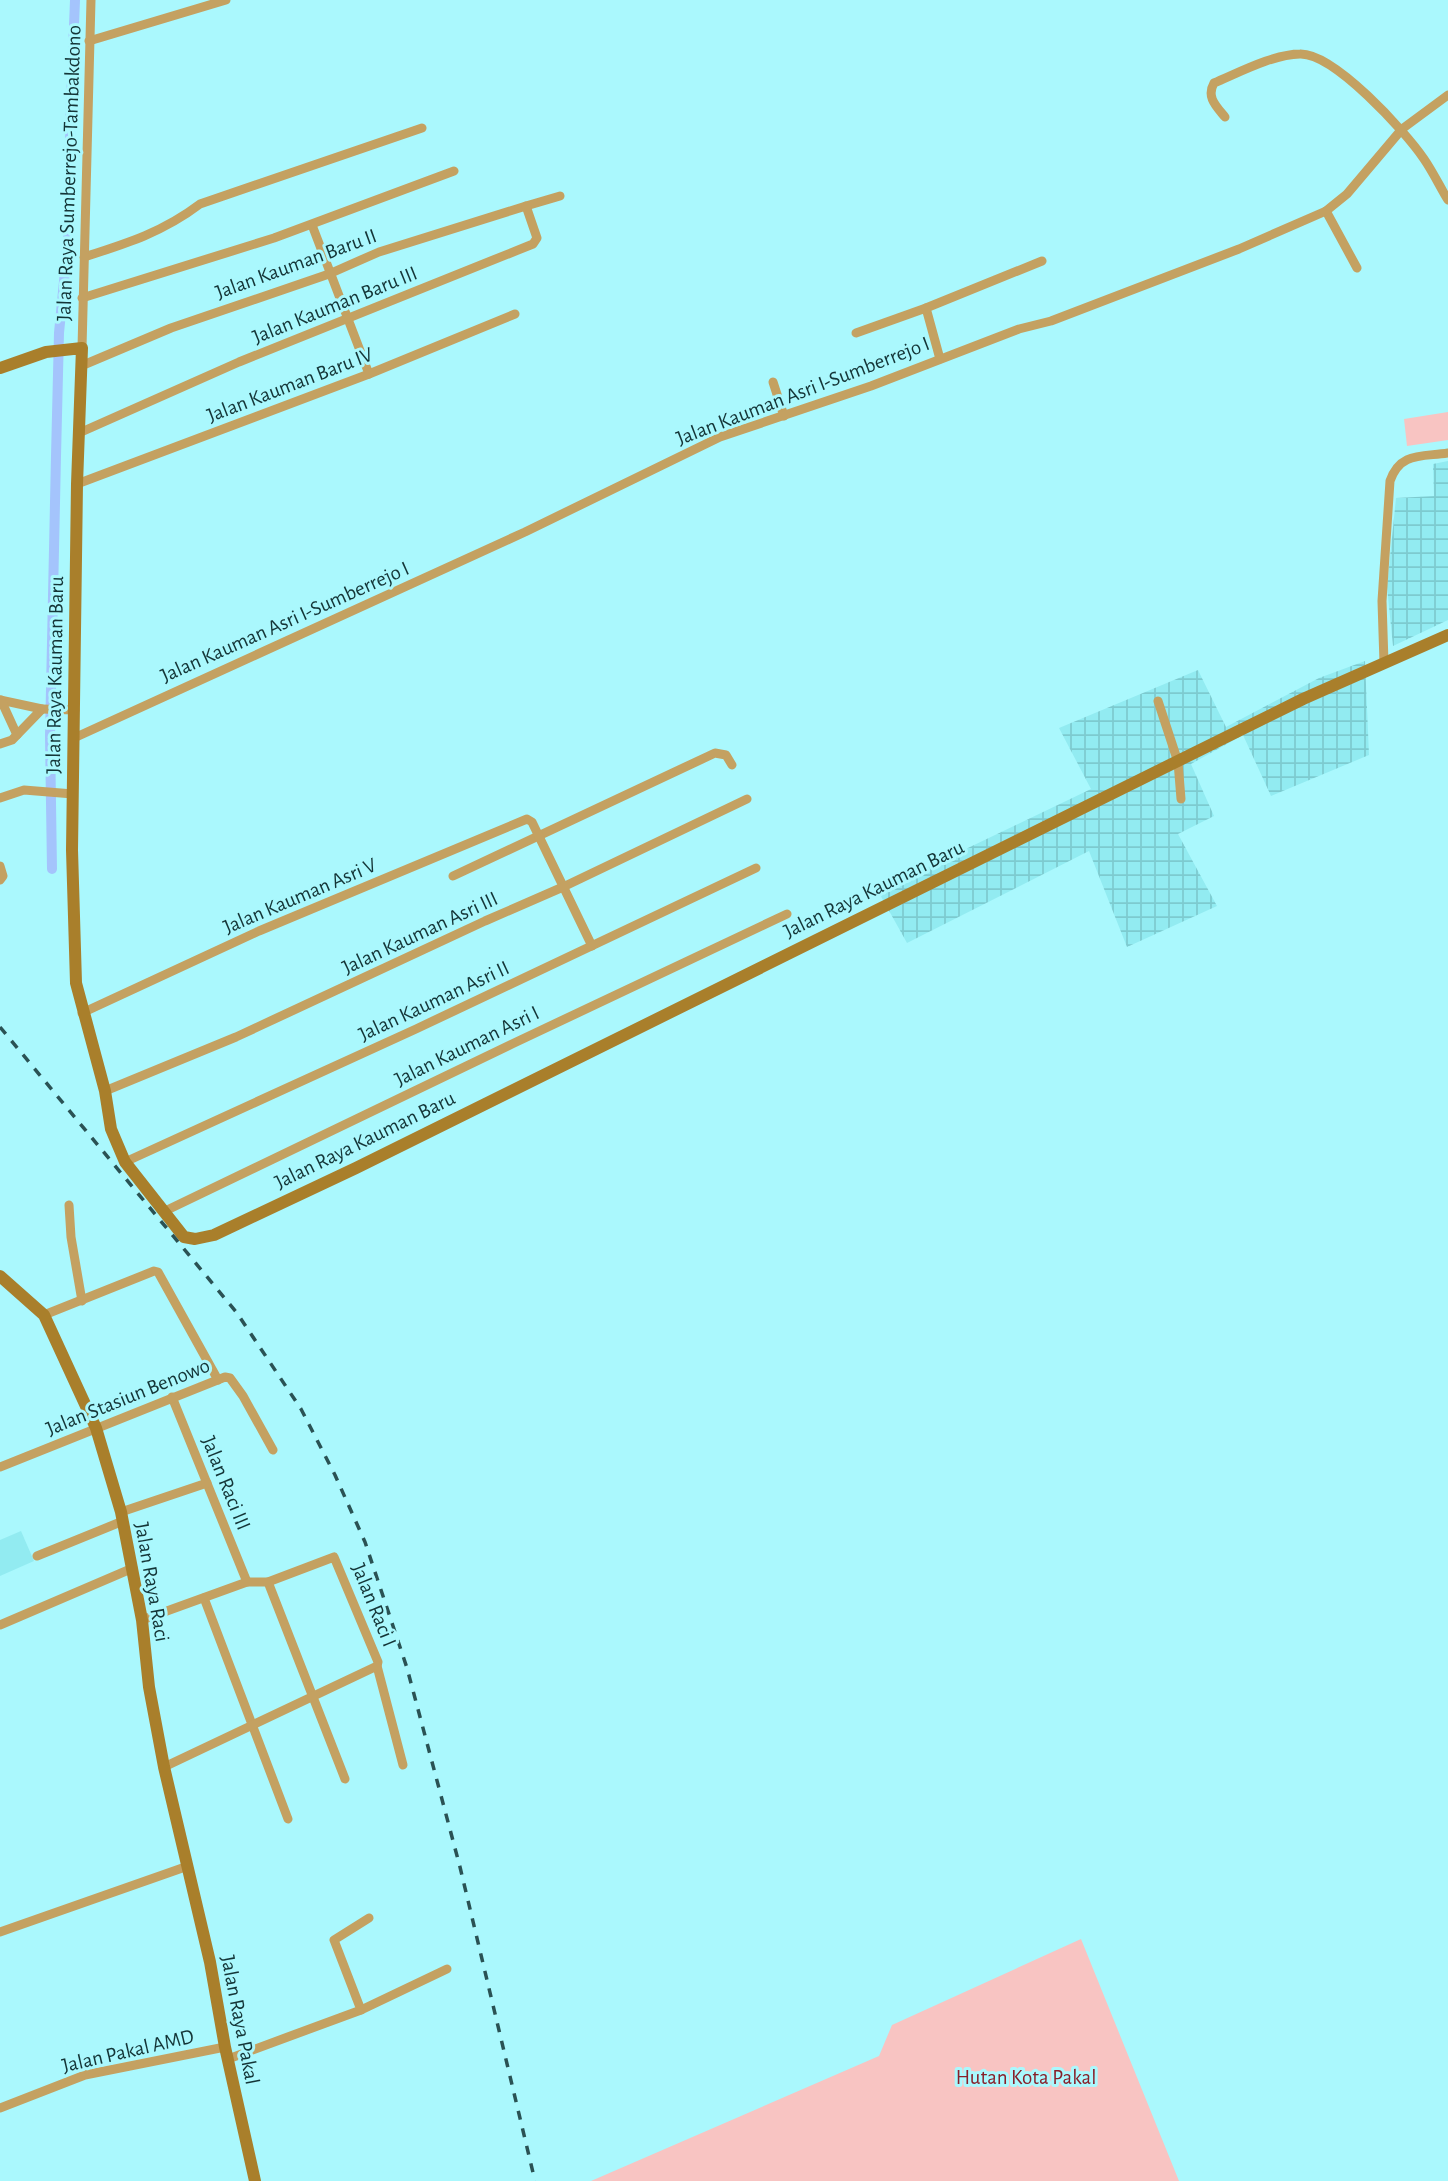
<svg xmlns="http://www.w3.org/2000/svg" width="1448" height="2181" font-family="'Alegreya Sans',sans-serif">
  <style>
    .built { fill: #92ebf1 }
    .industrial { fill: url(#industrial-grid) }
    .green { fill: #f8c4c2 }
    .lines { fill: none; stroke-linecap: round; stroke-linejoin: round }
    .canal { stroke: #a4c4fc; stroke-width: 10 }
    .street { stroke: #c4a161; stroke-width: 9 }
    .secondary { stroke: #a97f2b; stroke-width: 12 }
    .rail { stroke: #2a5254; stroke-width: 3.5; stroke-dasharray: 9 9; stroke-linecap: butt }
    .labels { text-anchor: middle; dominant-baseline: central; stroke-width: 6; stroke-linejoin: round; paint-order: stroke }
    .street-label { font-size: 21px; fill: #143537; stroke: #aaf8fd }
    .park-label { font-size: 21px; fill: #881f29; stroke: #aaf8fd }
  </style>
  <defs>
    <pattern id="industrial-grid" width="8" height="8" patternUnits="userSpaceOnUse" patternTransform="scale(1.75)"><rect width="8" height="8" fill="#92ebf1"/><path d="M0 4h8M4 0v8" fill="none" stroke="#7dcacf"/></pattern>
  </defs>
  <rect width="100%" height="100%" fill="#aaf8fd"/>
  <path class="built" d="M21,1531L34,1561L0,1576V1540Z"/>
  <g class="industrial">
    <path d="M1448,461V620L1393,646L1387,587L1396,498L1434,496L1433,464Z"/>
    <path d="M1365,661L1369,755L1271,796L1243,735L1191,764L1214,816L1178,834L1217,906L1127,947L1089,851L907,943L878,891L1091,789L1059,728L1198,670L1226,727L1319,678Z"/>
  </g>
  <g class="green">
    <path d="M1448,412V440L1407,446L1404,419Z"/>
    <path d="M1081,1939L1179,2181H591L879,2056L892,2025Z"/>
  </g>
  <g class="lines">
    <path class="canal" d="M52,869L50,736L56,456L59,333L71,209L70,127L75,0"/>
    <g class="street">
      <path d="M89,41L226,0"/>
      <path d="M1225,117C1216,106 1206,97 1214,83C1238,73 1274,54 1300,54C1334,53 1405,131 1424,159C1433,172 1440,187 1448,200"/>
      <path d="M1326,211L1357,268"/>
      <path d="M312,225L369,374"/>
      <path d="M84,257C128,243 163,232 200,204L422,128"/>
      <path d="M82,298L274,238L454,171"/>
      <path d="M856,333L926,308"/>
      <path d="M82,348L91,0"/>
      <path d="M940,359L926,308L1042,261"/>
      <path d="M81,366L171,328L329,274L379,252L526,206"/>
      <path d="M773,382L784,416"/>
      <path d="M79,433L239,362L533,244L537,238L526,206L560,196"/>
      <path d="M77,484L369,374L515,314"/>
      <path d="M1384,663L1382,601L1390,481C1400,452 1421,457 1448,453"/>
      <path d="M0,700L42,709L12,740L0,744"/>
      <path d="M1,700L17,735"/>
      <path d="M1158,701L1178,762L1181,799"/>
      <path d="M42,709L75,710"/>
      <path d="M74,738L525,532L720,437L871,386L1019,329L1051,321L1239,249L1326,211L1347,194L1402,129L1448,95"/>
      <path d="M0,798L24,790L73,794"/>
      <path d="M0,866L3,876L0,880"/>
      <path d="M453,876L715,753L726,755L732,765"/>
      <path d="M82,1013L259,931L527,819L532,822L592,946"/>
      <path d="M105,1091L236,1037L485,921L563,887L747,799"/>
      <path d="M125,1162L416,1029L756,868"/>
      <path d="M69,1205L71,1237L82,1301"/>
      <path d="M163,1212L512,1044L787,914"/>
      <path d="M44,1315L154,1271L158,1272L218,1380"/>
      <path d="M172,1397L247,1582"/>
      <path d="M0,1467L225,1377L230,1378L243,1396L273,1450"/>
      <path d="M121,1512L207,1483"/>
      <path d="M37,1556L123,1521"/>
      <path d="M268,1582L345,1779"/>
      <path d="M204,1598L288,1819"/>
      <path d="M142,1620L247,1582H268L334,1557L378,1662L377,1666L164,1767"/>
      <path d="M0,1625L133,1568"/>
      <path d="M377,1666L403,1765"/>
      <path d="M0,1932L188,1866"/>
      <path d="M361,2010L447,1969"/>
      <path d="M228,2059L361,2010L334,1940L369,1918"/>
      <path d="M0,2108L85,2075L225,2047"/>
    </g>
    <g class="secondary">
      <path d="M0,368L46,352L82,348L77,484L72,850L76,983L105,1091L111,1129L125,1162L184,1237L195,1239L214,1235L356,1168L1303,699L1448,635"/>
      <path d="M0,1276L44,1315L96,1428L121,1512L142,1620L149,1687L164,1767L210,1962L225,2047L255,2181"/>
    </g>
    <path class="rail" d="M0,1027L237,1313L301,1409L335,1475L365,1542L407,1668L460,1867L535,2181"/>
  </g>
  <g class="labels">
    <g class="street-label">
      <text transform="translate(69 173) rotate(-88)">Jalan Raya Sumberrejo-Tambakdono</text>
      <text transform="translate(296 264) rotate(-20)">Jalan Kauman Baru II</text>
      <text transform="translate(335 305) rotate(-22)">Jalan Kauman Baru III</text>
      <text transform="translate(290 385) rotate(-21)">Jalan Kauman Baru IV</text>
      <text transform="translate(803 391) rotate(-21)">Jalan Kauman Asri I-Sumberrejo I</text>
      <text transform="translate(285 622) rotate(-24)">Jalan Kauman Asri I-Sumberrejo I</text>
      <text transform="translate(55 675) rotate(-89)">Jalan Raya Kauman Baru</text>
      <text transform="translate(874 889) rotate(-26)">Jalan Raya Kauman Baru</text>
      <text transform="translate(300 896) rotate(-23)">Jalan Kauman Asri V</text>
      <text transform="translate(420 933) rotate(-25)">Jalan Kauman Asri III</text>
      <text transform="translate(434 1001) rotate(-25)">Jalan Kauman Asri II</text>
      <text transform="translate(467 1046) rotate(-26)">Jalan Kauman Asri I</text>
      <text transform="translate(365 1140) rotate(-26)">Jalan Raya Kauman Baru</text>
      <text transform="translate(128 1397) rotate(-22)">Jalan Stasiun Benowo</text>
      <text transform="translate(226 1483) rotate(68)">Jalan Raci III</text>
      <text transform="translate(152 1582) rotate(80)">Jalan Raya Raci</text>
      <text transform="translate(374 1605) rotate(68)">Jalan Raci I</text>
      <text transform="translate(240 2020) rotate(79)">Jalan Raya Pakal</text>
      <text transform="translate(128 2051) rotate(-13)">Jalan Pakal AMD</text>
    </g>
    <g class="park-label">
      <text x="1026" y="2077">Hutan Kota Pakal</text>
    </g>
  </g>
</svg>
